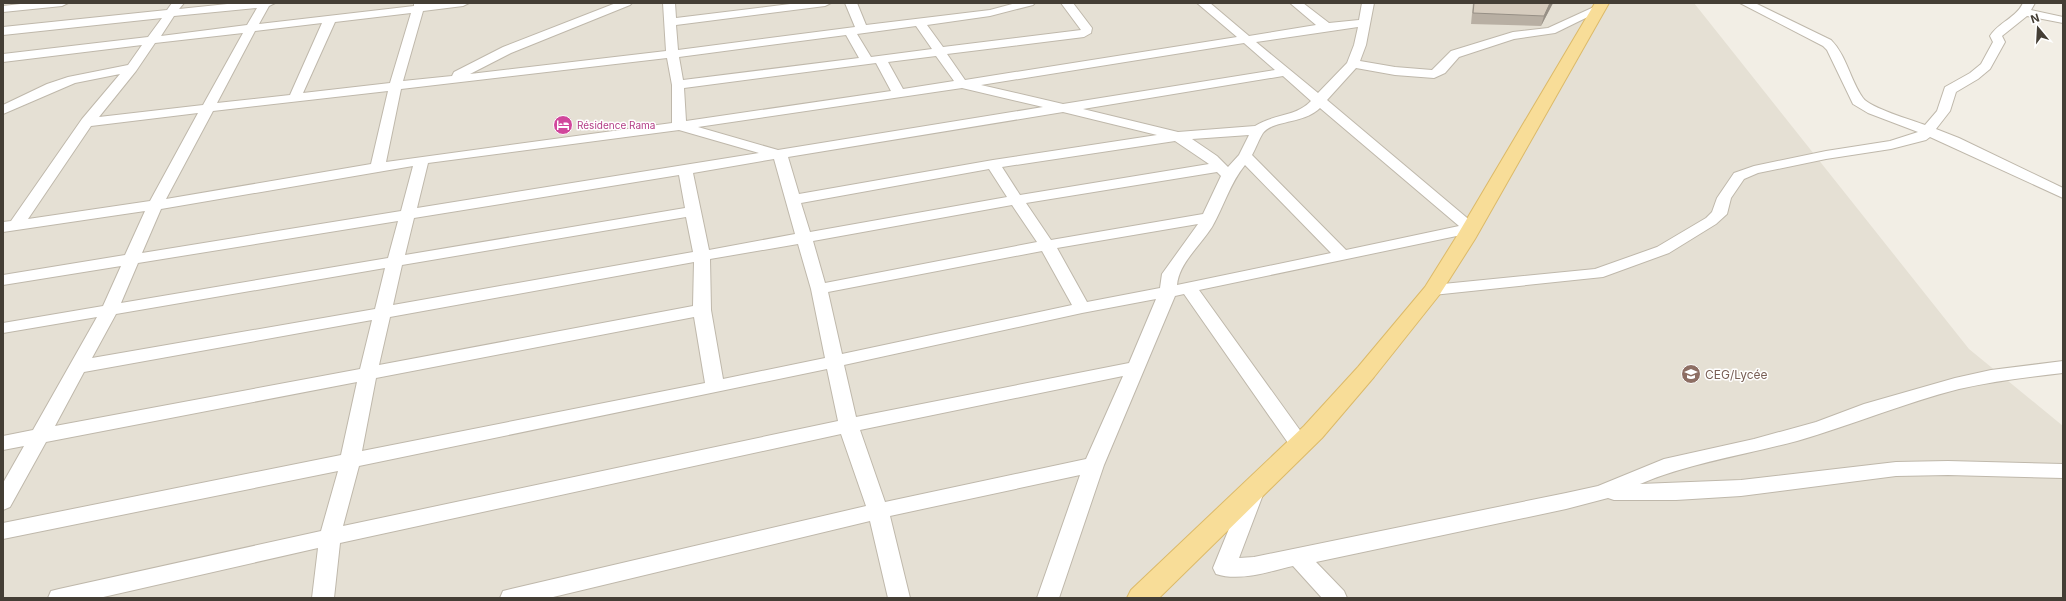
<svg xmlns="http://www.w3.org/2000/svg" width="2066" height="601" font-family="Inter,sans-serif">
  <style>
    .residential { fill: #e5e0d4 }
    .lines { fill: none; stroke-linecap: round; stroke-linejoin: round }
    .minor-casing { stroke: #bfb8ab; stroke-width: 2 }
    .major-casing { stroke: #dcba69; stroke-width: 2 }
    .minor { fill: #fff; fill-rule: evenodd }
    .major { fill: #f8dd98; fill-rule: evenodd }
    .wall { fill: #b8afa3 }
    .shaded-wall { fill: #968f85 }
    .building { fill: #d6ccbe; stroke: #968f85 }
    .labels { text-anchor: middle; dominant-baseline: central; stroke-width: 3; stroke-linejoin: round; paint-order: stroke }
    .far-hotel-label { font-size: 10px; fill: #b23c85; stroke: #fff; text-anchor: start }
    .education-label { font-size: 12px; fill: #785e54; stroke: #fff; text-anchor: start }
  </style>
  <rect width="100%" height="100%" fill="#f2eee5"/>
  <path class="residential" d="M3,3H1694L1969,349L2063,426V598H3Z"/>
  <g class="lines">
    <defs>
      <g id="minor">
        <path d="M29,3H68L62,6L3,12V6Z"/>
        <path d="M172,3H184L179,9L237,3H275L269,6L259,24L414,6V3H469L463,6L423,11L403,81L452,76L454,72L503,47L616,3H632L630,5L511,53L470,74L666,51L663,3H675L676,18L798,3H831L825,6L676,25L678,50L855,27L845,3H857L866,25L990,10L1016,3H1035L1033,5L990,16L927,25L943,47L1081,30L1061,3H1073L1092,28L1091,33L1084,37L947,54L965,80L1237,37L1197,3H1210L1249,36L1316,25L1290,3H1303L1329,23L1359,20L1362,3H1374L1366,45L1360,61L1395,67L1432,70L1451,51L1513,32L1548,28L1594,7L1598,6L1604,9L1555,33L1514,39L1459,57L1445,73L1434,78L1395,75L1356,68L1327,100L1479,228L1477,231L1471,233L1199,290L1307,440L1310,445L1307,450L1300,452L1293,450L1184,294L1175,296L1104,465L1059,598H1037L1080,475L890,516L910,598H888L870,521L549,598H500L503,591L511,589L866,506L841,434L340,543L334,598H312L318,548L99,598H48L51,591L59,589L321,531L338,471L3,539V523L341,455L357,382L46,442L10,507L3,510V483L24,446L3,450V436L33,430L97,317L3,333V323L103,306L121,266L3,285V275L125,255L145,211L3,232V222L11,221L82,119L120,74L75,83L3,114V105L47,84L68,77L128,65L142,45L3,62V54L148,37L162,18L3,35V27L167,10ZM257,8L247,25L161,36L174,16ZM411,13L390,83L303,93L335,22ZM322,23L290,95L217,103L255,31ZM916,26L932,49L871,57L857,34ZM1358,27L1354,45L1347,63L1318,93L1256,42ZM243,33L203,105L99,117L136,71L155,43ZM846,35L859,58L683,80L679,57ZM1244,43L1275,70L1063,104L981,85ZM936,56L954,81L903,89L888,62ZM667,58L672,85V123L386,162L401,89ZM876,63L891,91L686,121L684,88ZM1283,76L1311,101C1296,117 1273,114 1255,126L1178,132L1083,109ZM962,88L1043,107L778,150L698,127ZM388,91L371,164L166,199L213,111ZM1320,108L1459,226L1346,250L1252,155C1256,148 1259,139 1263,133C1273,120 1304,124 1320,108ZM1063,112L1157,135L993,160L799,194L788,157ZM198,113L150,201L28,219L91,126ZM679,130L759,153L417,208L428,163ZM1249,135L1239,155L1228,167L1217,156L1192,139ZM1175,141L1209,164L1020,195L1002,167ZM774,159L795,234L709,250L693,173ZM1245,165L1331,253L1177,285C1179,263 1200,246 1212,227C1224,206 1230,183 1245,165ZM413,166L401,211L142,253L161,209ZM989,169L1007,197L810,232L801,203ZM1217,172L1221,176L1203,214L1051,240L1026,203ZM679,175L685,208L405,255L414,218ZM1012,205L1037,242L825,283L813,241ZM686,217L693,252L393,305L402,265ZM398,221L388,258L121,303L138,263ZM1198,224L1162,274L1160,288L1087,302L1057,248ZM798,244L811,289L825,358L723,379L711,310L710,259ZM1042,251L1072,305L842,354L828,292ZM694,262L693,306L379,365L390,317ZM385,268L375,309L92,358L116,314ZM1156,299L1129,363L856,417L844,365L1082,313ZM694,317L705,383L362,451L376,378ZM372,320L360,369L55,426L84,372ZM827,369L838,421L343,526L359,466ZM1123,376L1086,459L885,502L860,430Z"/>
        <path d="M1740,3H1755L1831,40C1847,56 1850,80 1863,98C1870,108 1912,120 1925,125L1937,111L1945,87L1970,73L1981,64L1993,42L1990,36C1999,22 2016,18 2023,3H2035L2031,10L2063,17V23L2027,16L2002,36L2005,42L1990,69L1978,79L1956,92L1950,111L1936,129L1959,138L2063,188V198L1930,137L1926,140L1891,149L1826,159L1758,173L1744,179L1731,198L1727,214L1716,224L1669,253L1603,277L1433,295L1427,294L1425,290L1427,286L1433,285L1595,269L1657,247L1706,218L1712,212L1717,198L1734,173L1754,166L1826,151L1890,141L1918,132L1868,113L1853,104L1827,50L1823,46Z"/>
        <path d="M2063,361V373C2028,377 1993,381 1959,389C1904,403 1852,425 1797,441C1745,455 1690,463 1640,484L1741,480L1896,462L1948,461L2063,464V478L1948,475L1896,476L1741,496L1676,500H1614L1608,498L1566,509L1316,562L1344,591L1347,598H1322L1293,566C1270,571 1240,582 1216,574L1213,568L1244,492L1247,487L1254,484L1261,487L1264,492L1239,558L1254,557L1566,493L1598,486L1664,459L1754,439L1816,422L1864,404L1955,378L1991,370Z"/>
      </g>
      <path id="major" d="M1595,3H1609L1475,239L1440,294L1374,377L1322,438L1159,598H1127L1131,590L1304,426L1358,367L1425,287L1455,239Z"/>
    </defs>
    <use href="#minor" class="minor-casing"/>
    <use href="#major" class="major-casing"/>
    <use href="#minor" class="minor"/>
    <use href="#major" class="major"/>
  </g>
  <path class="wall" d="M1473,3H1553L1541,26L1471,24Z"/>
  <path class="shaded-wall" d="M1550,3H1553L1541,26L1544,16Z"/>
  <path class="building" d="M1474,3H1550L1544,16L1473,13Z"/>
  <defs>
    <symbol id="hotel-disc" viewBox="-11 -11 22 22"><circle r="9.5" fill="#d1479c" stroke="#fff"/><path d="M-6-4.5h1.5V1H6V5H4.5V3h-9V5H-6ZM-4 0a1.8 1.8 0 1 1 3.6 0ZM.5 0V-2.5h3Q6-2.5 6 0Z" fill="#fff"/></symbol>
    <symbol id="school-disc" viewBox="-11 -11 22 22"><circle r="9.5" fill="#8d6e63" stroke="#fff"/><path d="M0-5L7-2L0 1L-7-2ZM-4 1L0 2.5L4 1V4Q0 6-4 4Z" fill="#fff"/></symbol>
  </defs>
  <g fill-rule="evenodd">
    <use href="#hotel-disc" x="552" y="114" width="22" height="22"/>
    <use href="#school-disc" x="1680" y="363" width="22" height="22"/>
  </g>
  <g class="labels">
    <g class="far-hotel-label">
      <text x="577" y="125">Résidence Rama</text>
    </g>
    <g class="education-label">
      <text x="1705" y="374">CEG/Lycée</text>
    </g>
  </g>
  <rect width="2066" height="601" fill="none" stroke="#443e35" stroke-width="8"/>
  <g transform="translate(2038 28) rotate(342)" stroke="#ffffff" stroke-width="3" paint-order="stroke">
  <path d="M0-3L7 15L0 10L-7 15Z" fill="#443e35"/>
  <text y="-6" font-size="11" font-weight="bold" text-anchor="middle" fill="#443e35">N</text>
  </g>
</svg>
